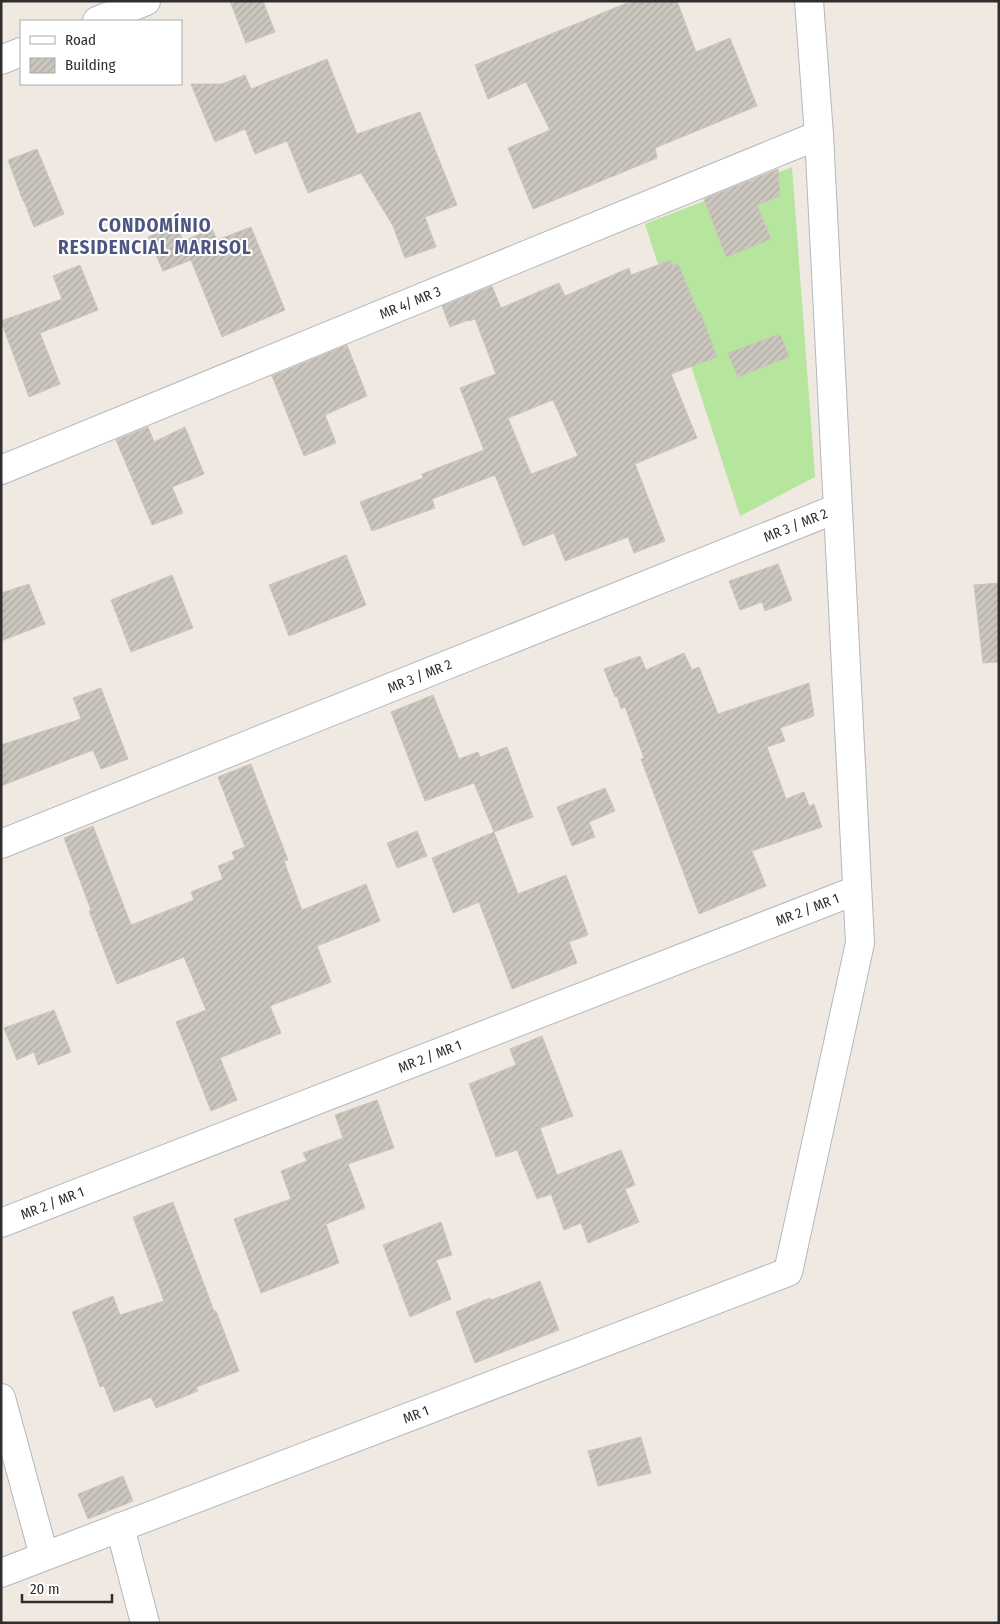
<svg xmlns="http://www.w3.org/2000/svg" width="1000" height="1624" font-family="'Fira Sans Condensed',sans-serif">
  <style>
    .grass { fill: #b6e59e }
    .building { fill: url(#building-hatch); stroke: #cbc5ba; fill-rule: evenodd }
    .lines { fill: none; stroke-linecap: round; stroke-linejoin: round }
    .street-casing { stroke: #b4b7c1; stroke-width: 30 }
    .street { stroke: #fff; stroke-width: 28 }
    .labels { text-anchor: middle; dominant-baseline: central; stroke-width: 4; stroke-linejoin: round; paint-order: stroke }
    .street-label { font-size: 14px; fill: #2e2e2e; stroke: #fff }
    .district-label { font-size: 19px; font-weight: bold; letter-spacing: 1px; fill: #4d5680; stroke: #fff }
  </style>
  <defs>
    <pattern id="building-hatch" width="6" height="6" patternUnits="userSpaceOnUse" patternTransform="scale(1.25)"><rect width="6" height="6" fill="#cbc7bf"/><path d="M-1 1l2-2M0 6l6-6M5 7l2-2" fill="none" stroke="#afaba4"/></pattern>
  </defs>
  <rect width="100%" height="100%" fill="#efe9e1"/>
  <path class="grass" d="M792,167L815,477L740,516L645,224Z"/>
  <g class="building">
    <path d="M230,1H263L275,32L246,43Z"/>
    <path d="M632,1H677L696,52L730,38L757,106L655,148L657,158L533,209L508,148L550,130L526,82L488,99L475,65Z"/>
    <path d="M327,59L357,134L420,112L457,205L425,217L436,247L405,258L393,226L361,173L308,193L287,141L255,154L245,129L215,142L191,84H222L245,75L251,89Z"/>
    <path d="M37,149L64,214L34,227L24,201H23L8,160Z"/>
    <path d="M778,169L780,196L757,205L771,239L726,257L704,199Z"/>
    <path d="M177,225L183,241L212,229L217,240L251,227L285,310L222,337L191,260L163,271L148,237Z"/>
    <path d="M671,260L673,266L678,264L698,312L700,311L717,357L671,374L697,438L635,464L665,541L634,553L628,537L565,561L554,533L523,546L495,475L432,499L435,508L372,531L360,502L423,478L422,474L484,450L460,388L496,374L475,319L469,321L468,320L450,327L442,306L492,286L501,308L559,283L565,296L629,268L631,275ZM553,400L578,456L531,474L508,418Z"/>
    <path d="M80,265L98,310L40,333L60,384L29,397L1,321L62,299L53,276Z"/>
    <path d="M780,334L789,357L738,377L728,353Z"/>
    <path d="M347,345L367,396L325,415L336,443L304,456L272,376Z"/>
    <path d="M148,427L154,442L185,427L204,474L172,487L183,513L152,525L116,440Z"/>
    <path d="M346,555L366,605L289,636L269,585Z"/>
    <path d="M778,564L792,600L765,611L762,602L740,610L729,581Z"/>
    <path d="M172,575L193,628L131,652L111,600Z"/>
    <path d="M999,583V662L983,663L974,585Z"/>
    <path d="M29,584L45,624L1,641V593Z"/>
    <path d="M684,653L692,670L699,667L718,714L809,683L814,716L780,728L785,741L767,747L786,799L804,792L809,806L814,804L822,827L752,851L766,886L699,914L641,759L644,758L625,707L621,709L617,696L615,697L604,669L640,656L646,670Z"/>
    <path d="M101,688L128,759L101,769L93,750L1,786V745L81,719L73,698Z"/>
    <path d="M433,695L459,759L478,752L480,757L507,747L533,817L494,832L518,894L566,875L588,935L569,942L577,963L512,989L479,902L453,913L432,858L494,832L474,783L425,801L391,712Z"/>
    <path d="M251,764L288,860L284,861L302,910L366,884L380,921L317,946L331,982L270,1006L281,1033L220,1058L237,1100L211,1111L176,1022L206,1010L184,957L117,984L89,911L91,910L64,838L93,826L131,925L194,900L191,892L223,879L218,866L235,859L232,852L245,847L218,777Z"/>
    <path d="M605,788L615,811L589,822L595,837L572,846L557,807Z"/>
    <path d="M417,831L427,856L397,868L387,843Z"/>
    <path d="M54,1010L71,1052L38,1065L34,1052L17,1060L4,1028Z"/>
    <path d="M542,1036L573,1116L540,1128L557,1175L621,1150L635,1185L625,1189L639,1222L588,1243L581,1223L564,1230L551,1194L537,1199L517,1150L496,1157L469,1084L516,1065L510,1049Z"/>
    <path d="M377,1100L394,1148L348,1164L365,1208L326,1224L339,1263L261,1293L234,1219L291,1199L281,1171L307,1161L303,1153L343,1138L335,1115Z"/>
    <path d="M173,1202L214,1311H216L239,1371L196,1387L198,1391L156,1408L151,1397L114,1412L104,1386L100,1387L85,1345L72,1312L113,1296L120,1315L164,1301L133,1217Z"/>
    <path d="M441,1222L452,1255L436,1260L451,1299L410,1317L383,1245Z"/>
    <path d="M540,1281L559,1330L475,1363L456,1312L490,1298L491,1300Z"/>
    <path d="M641,1437L651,1473L598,1486L588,1451Z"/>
    <path d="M123,1476L133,1501L88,1519L78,1494Z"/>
  </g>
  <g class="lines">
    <defs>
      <g id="street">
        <path d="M97,21L146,1"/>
        <path d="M1,60L21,52"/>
        <path id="s1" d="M1,470L819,135"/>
        <path id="s2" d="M1,844L838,508"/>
        <path id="s3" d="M1,1223L857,890"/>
        <path d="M1,1398L44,1556"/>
        <path d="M120,1527L145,1623"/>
        <path id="s4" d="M1,1573L788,1272L860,943L819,135L809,1"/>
      </g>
    </defs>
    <use href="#street" class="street-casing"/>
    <use href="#street" class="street"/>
  </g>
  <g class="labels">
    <g class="street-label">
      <text stroke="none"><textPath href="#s1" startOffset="442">MR 4/ MR 3</textPath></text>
      <text stroke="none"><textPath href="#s2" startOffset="856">MR 3 / MR 2</textPath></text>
      <text stroke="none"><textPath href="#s2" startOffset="451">MR 3 / MR 2</textPath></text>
      <text stroke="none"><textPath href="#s3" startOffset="865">MR 2 / MR 1</textPath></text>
      <text stroke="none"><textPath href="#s3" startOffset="460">MR 2 / MR 1</textPath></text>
      <text stroke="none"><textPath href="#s3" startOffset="55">MR 2 / MR 1</textPath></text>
      <text stroke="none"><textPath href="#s4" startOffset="444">MR 1</textPath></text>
    </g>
    <g class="district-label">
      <text x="155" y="225">CONDOMÍNIO<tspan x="155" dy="22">RESIDENCIAL MARISOL</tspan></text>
    </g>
  </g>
  <rect width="1000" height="1624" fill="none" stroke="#2e2e2e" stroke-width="5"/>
  <rect x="20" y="20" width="162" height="65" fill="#ffffff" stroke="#ababab"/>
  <rect x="30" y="36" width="25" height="8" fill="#ffffff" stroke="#ababab"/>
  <text x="65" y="45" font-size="15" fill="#2e2e2e">Road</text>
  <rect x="30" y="58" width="25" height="15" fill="url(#building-hatch)" stroke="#ababab"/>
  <text x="65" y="70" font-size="15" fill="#2e2e2e">Building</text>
  <path d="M22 1594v8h90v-8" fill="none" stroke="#2e2e2e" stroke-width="2.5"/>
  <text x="30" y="1594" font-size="15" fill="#2e2e2e" stroke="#ffffff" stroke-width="4" paint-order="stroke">20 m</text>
</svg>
